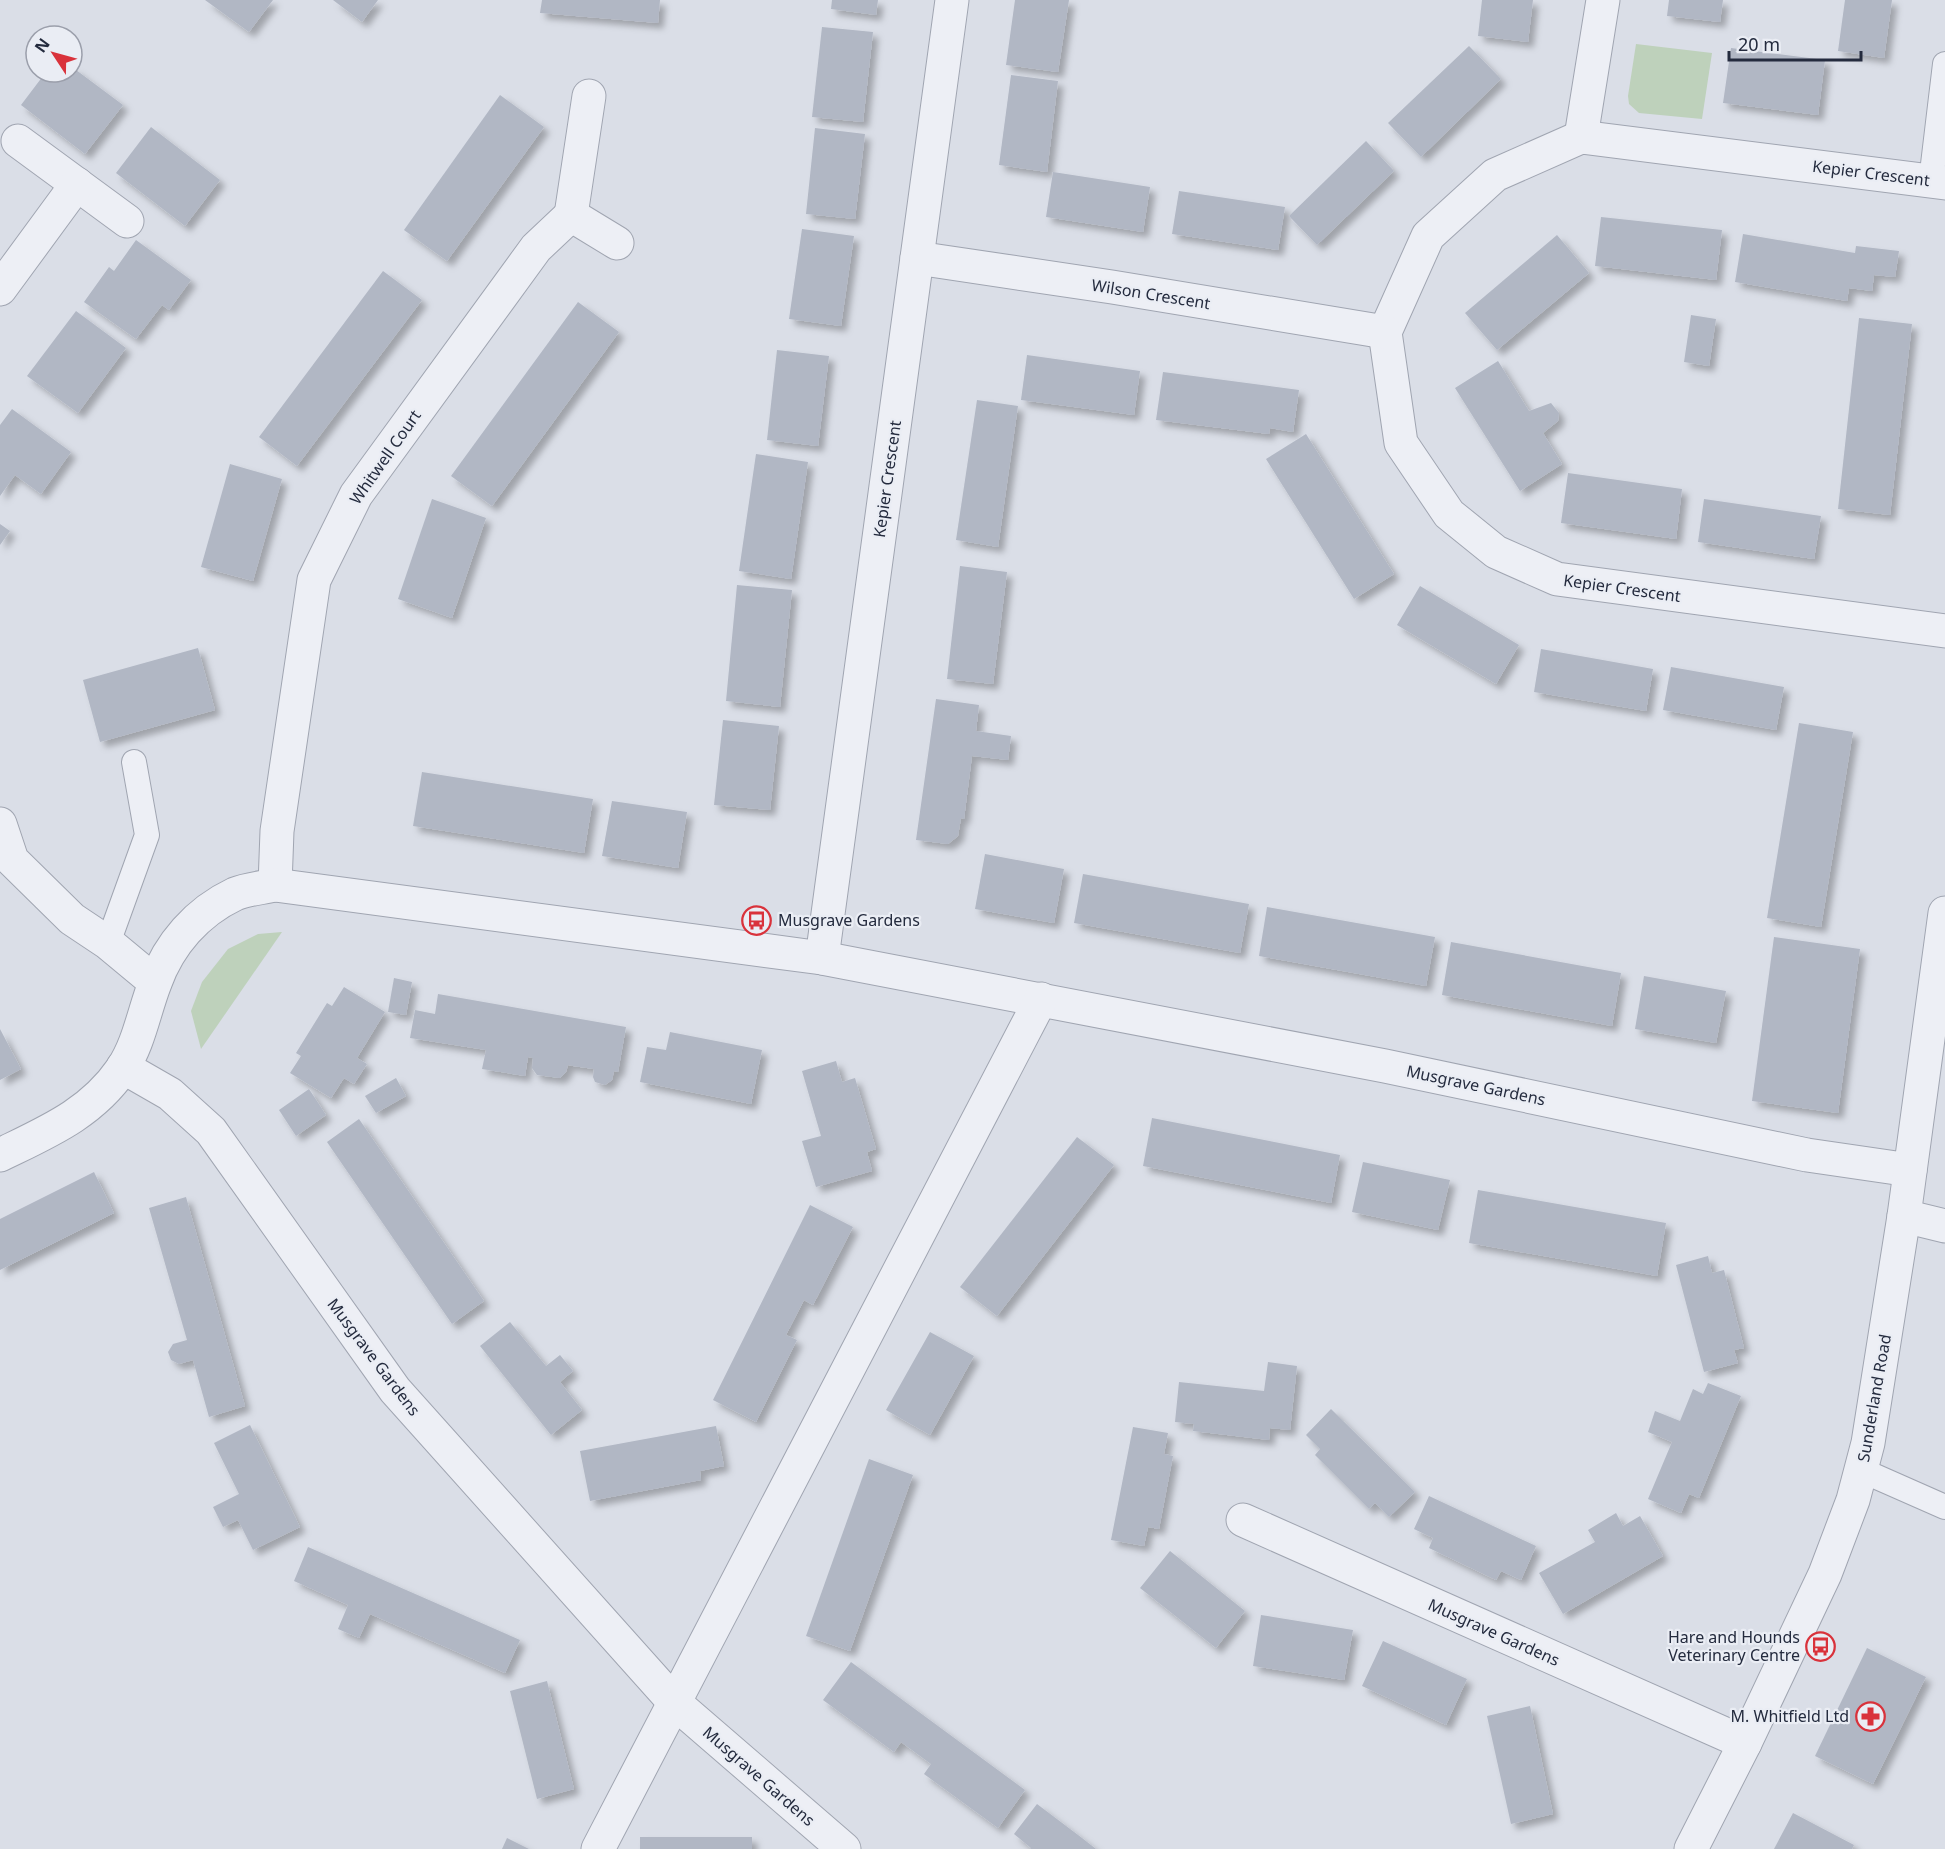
<svg xmlns="http://www.w3.org/2000/svg" width="1945" height="1849" font-family="'Noto Sans',sans-serif">
  <style>
    .green { fill: #bed1bb }
    .building { fill: #b1b7c4; filter: url(#shadow) }
    .lines { fill: none; stroke-linecap: round; stroke-linejoin: round }
    .service-casing { stroke: #a0a5b1; stroke-width: 26 }
    .minor-casing { stroke: #a0a5b1; stroke-width: 35 }
    .tertiary-casing { stroke: #a0a5b1; stroke-width: 35 }
    .service { stroke: #edeff5; stroke-width: 24 }
    .minor { stroke: #edeff5; stroke-width: 33 }
    .tertiary { stroke: #edeff5; stroke-width: 33 }
    .labels { text-anchor: middle; dominant-baseline: central; stroke-width: 4.5; stroke-linejoin: round; paint-order: stroke }
    .street-label { font-size: 16px; fill: #242b3e; stroke: #eaedf4 }
    .poi-label { font-size: 16px; fill: #242b3e; stroke: #eaedf4; text-anchor: end }
  </style>
  <defs>
    <filter id="shadow"><feDropShadow dx="5.5" dy="5.5" stdDeviation="3" flood-color="#0004"/></filter>
  </defs>
  <rect width="100%" height="100%" fill="#dadee7"/>
  <g class="green">
    <path d="M1636,44L1712,53L1702,119L1639,113L1629,104L1628,96Z"/>
    <path d="M282,932L201,1049L191,1011L202,982L228,949L258,934Z"/>
  </g>
  <g class="building">
    <path d="M205,0H273L249,32Z"/>
    <path d="M333,0H378L362,22Z"/>
    <path d="M542,0H660L658,23L540,13Z"/>
    <path d="M832,0H878L876,15L831,9Z"/>
    <path d="M1015,0H1069L1058,72L1006,65Z"/>
    <path d="M1482,0H1533L1528,42L1478,36Z"/>
    <path d="M1669,0H1723L1720,22L1667,16Z"/>
    <path d="M1845,0H1892L1884,58L1838,51Z"/>
    <path d="M822,27L873,32L863,122L812,117Z"/>
    <path d="M1469,46L1501,79L1421,157L1388,123Z"/>
    <path d="M1731,48L1825,60L1818,115L1723,103Z"/>
    <path d="M72,67L123,105L85,154L21,105L46,72H72Z"/>
    <path d="M1011,75L1058,81L1047,172L999,165Z"/>
    <path d="M500,95L544,127L447,261L404,230Z"/>
    <path d="M151,127L220,180L185,226L116,173Z"/>
    <path d="M815,128L865,134L855,219L806,214Z"/>
    <path d="M1366,141L1394,171L1317,245L1289,216Z"/>
    <path d="M1053,172L1150,187L1143,232L1046,217Z"/>
    <path d="M1179,191L1285,207L1278,250L1172,234Z"/>
    <path d="M1601,217L1722,230L1716,280L1595,266Z"/>
    <path d="M802,229L854,236L841,326L789,319Z"/>
    <path d="M1743,234L1855,253L1856,246L1899,251L1895,277L1874,275L1872,291L1849,288L1847,301L1735,282Z"/>
    <path d="M1557,235L1589,273L1497,350L1465,313Z"/>
    <path d="M136,240L191,280L169,310L162,305L136,339L84,302L109,267L114,271Z"/>
    <path d="M383,271L422,300L297,466L259,437Z"/>
    <path d="M578,302L619,332L492,506L451,476Z"/>
    <path d="M76,311L126,348L78,413L27,376Z"/>
    <path d="M1691,315L1716,319L1709,366L1684,362Z"/>
    <path d="M1859,318L1912,324L1890,515L1838,509Z"/>
    <path d="M777,350L829,356L818,446L767,440Z"/>
    <path d="M1027,355L1140,371L1134,415L1021,400Z"/>
    <path d="M1498,361L1529,411L1551,403L1559,413L1558,421L1543,433L1562,464L1520,491L1455,388Z"/>
    <path d="M1163,372L1299,390L1293,432L1270,428L1269,434L1156,420Z"/>
    <path d="M977,400L1018,406L998,547L956,540Z"/>
    <path d="M12,409L71,452L41,494L15,475L0,496V425Z"/>
    <path d="M1306,434L1394,574L1354,599L1266,459Z"/>
    <path d="M756,454L808,462L791,579L739,571Z"/>
    <path d="M230,464L282,479L253,581L201,567Z"/>
    <path d="M1568,473L1682,489L1676,539L1561,523Z"/>
    <path d="M432,499L486,518L452,618L398,599Z"/>
    <path d="M1704,499L1821,516L1814,559L1698,542Z"/>
    <path d="M0,524L10,531L0,545Z"/>
    <path d="M960,566L1007,572L993,684L947,679Z"/>
    <path d="M737,585L792,590L780,707L726,701Z"/>
    <path d="M1420,586L1519,645L1496,684L1397,625Z"/>
    <path d="M198,648L215,710L100,742L83,680Z"/>
    <path d="M1541,649L1653,669L1646,711L1534,692Z"/>
    <path d="M1671,667L1784,687L1776,730L1663,710Z"/>
    <path d="M936,699L979,705L976,731L1011,736L1008,760L972,756L964,819L961,818L958,836L948,844L916,840Z"/>
    <path d="M723,720L779,726L770,810L714,805Z"/>
    <path d="M1799,723L1853,732L1821,927L1767,918Z"/>
    <path d="M422,772L593,799L584,853L413,826Z"/>
    <path d="M612,801L687,812L678,868L602,856Z"/>
    <path d="M985,854L1064,869L1054,923L975,909Z"/>
    <path d="M1083,874L1249,904L1240,953L1074,923Z"/>
    <path d="M1267,907L1435,937L1426,986L1259,956Z"/>
    <path d="M1774,937L1860,949L1838,1113L1752,1101Z"/>
    <path d="M1451,942L1621,973L1612,1026L1442,995Z"/>
    <path d="M1644,976L1726,991L1716,1043L1635,1029Z"/>
    <path d="M394,978L412,982L406,1015L388,1012Z"/>
    <path d="M344,987L385,1012L357,1058L367,1064L354,1084L344,1078L331,1098L290,1073L301,1056L296,1053L327,1003L332,1006Z"/>
    <path d="M438,994L626,1027L618,1072L614,1071L612,1080L605,1085L595,1082L593,1077L594,1069L573,1066L568,1065L566,1072L560,1078L537,1075L532,1068L533,1058L528,1057L525,1076L482,1069L486,1050L410,1038L415,1010L435,1014Z"/>
    <path d="M0,1029L21,1069L0,1080Z"/>
    <path d="M670,1032L762,1050L751,1104L640,1082L647,1047L666,1050Z"/>
    <path d="M836,1061L842,1082L855,1078L876,1149L867,1152L872,1171L816,1187L802,1141L821,1136L802,1071Z"/>
    <path d="M396,1078L406,1096L376,1113L365,1096Z"/>
    <path d="M309,1089L326,1115L296,1136L279,1110Z"/>
    <path d="M1152,1118L1340,1155L1331,1203L1143,1166Z"/>
    <path d="M359,1119L484,1301L452,1324L327,1142Z"/>
    <path d="M1077,1137L1114,1165L997,1316L960,1287Z"/>
    <path d="M1363,1162L1450,1180L1438,1230L1352,1212Z"/>
    <path d="M94,1172L114,1213L0,1270V1219Z"/>
    <path d="M1478,1190L1666,1223L1657,1276L1469,1243Z"/>
    <path d="M186,1197L245,1406L209,1417L193,1360L179,1364L171,1360L168,1352L173,1344L187,1340L149,1208Z"/>
    <path d="M810,1205L853,1227L813,1305L804,1300L786,1335L797,1340L756,1422L713,1400Z"/>
    <path d="M1708,1256L1712,1273L1724,1270L1744,1348L1734,1350L1738,1363L1704,1372L1676,1265Z"/>
    <path d="M510,1322L546,1366L560,1355L573,1371L560,1382L582,1410L551,1435L480,1346Z"/>
    <path d="M930,1332L974,1356L930,1435L886,1410Z"/>
    <path d="M1268,1362L1297,1366L1290,1430L1270,1428L1269,1440L1193,1431L1194,1424L1175,1422L1179,1382L1264,1391Z"/>
    <path d="M1708,1383L1741,1396L1699,1498L1689,1494L1681,1513L1648,1499L1672,1442L1648,1432L1655,1411L1680,1421L1693,1389L1703,1394Z"/>
    <path d="M1331,1409L1415,1492L1389,1517L1375,1503L1369,1509L1315,1455L1320,1449L1306,1435Z"/>
    <path d="M250,1425L300,1527L253,1550L238,1520L223,1527L213,1507L239,1494L214,1443Z"/>
    <path d="M716,1426L724,1466L700,1471L701,1480L590,1501L580,1451Z"/>
    <path d="M1133,1427L1168,1433L1164,1454L1173,1456L1159,1529L1148,1527L1144,1546L1111,1540Z"/>
    <path d="M869,1459L913,1475L850,1651L806,1636Z"/>
    <path d="M1429,1496L1536,1546L1521,1580L1501,1571L1496,1580L1429,1548L1433,1538L1414,1529Z"/>
    <path d="M1616,1513L1623,1526L1640,1516L1663,1556L1563,1614L1539,1573L1595,1542L1588,1530Z"/>
    <path d="M308,1547L520,1640L505,1673L370,1614L359,1638L338,1629L348,1605L294,1581Z"/>
    <path d="M1170,1551L1245,1611L1216,1648L1140,1588Z"/>
    <path d="M1261,1615L1353,1630L1344,1680L1253,1666Z"/>
    <path d="M1383,1641L1467,1679L1446,1725L1362,1686Z"/>
    <path d="M1867,1648L1926,1677L1873,1784L1815,1756Z"/>
    <path d="M851,1662L1025,1790L998,1828L924,1774L931,1764L901,1742L894,1752L823,1700Z"/>
    <path d="M547,1681L574,1789L537,1799L510,1691Z"/>
    <path d="M1530,1706L1553,1814L1511,1824L1487,1716Z"/>
    <path d="M1037,1804L1082,1838L1096,1849H1030L1031,1848L1014,1834Z"/>
    <path d="M1793,1813L1854,1845L1852,1849H1774Z"/>
    <rect x="640" y="1837" width="112" height="12"/>
    <path d="M507,1838L529,1849H502Z"/>
  </g>
  <g class="lines">
    <defs>
      <g id="service">
        <path d="M1931,181L1945,64"/>
        <path d="M108,943L147,835L134,762"/>
        <path d="M1861,1470L1945,1507"/>
      </g>
      <g id="minor">
        <path d="M1581,137L1603,0"/>
        <path d="M18,141L127,221"/>
        <path d="M1945,183L1581,137L1495,175L1428,236L1385,332L1401,443L1449,514L1496,552L1557,579L1945,631"/>
        <path d="M571,215L589,96"/>
        <path d="M917,258L1112,287L1385,332"/>
        <path d="M0,289L77,184"/>
        <path d="M0,824L12,860L72,919L108,943L155,982"/>
        <path d="M275,885L277,831L314,580L356,495L536,248L571,215L617,243"/>
        <path d="M822,958L952,0"/>
        <path d="M123,1067L170,1094L211,1131L395,1390L675,1703L844,1849"/>
        <path d="M0,1155C47,1132 91,1114 122,1069C139,1044 144,1011 155,983C169,944 197,912 235,894C247,889 262,888 275,885L822,958L1385,1066L1807,1155L1910,1170"/>
        <path d="M1904,1216L1945,1226"/>
        <path d="M1243,1520L1745,1743"/>
        <path d="M598,1849L1041,999"/>
      </g>
      <path id="tertiary" d="M1691,1849L1745,1743L1825,1574L1853,1500L1868,1443L1904,1216L1945,913"/>
    </defs>
    <use href="#service" class="service-casing"/>
    <use href="#minor" class="minor-casing"/>
    <use href="#tertiary" class="tertiary-casing"/>
    <use href="#service" class="service"/>
    <use href="#minor" class="minor"/>
    <use href="#tertiary" class="tertiary"/>
  </g>
  <defs>
    <symbol id="bus-ring" viewBox="-11 -11 22 22"><circle r="9.5" fill="#eaedf4" stroke="#d9323b" stroke-width="1.5"/><path d="M-5-6H5V4H4V6H2V4H-2V6H-4V4H-5ZM-3.5-4V0h7V-4ZM-3.5 1.2v1.5H-2V1.2ZM2 1.2v1.5H3.5V1.2Z" fill="#d9323b"/></symbol>
    <symbol id="pharmacy-ring" viewBox="-11 -11 22 22"><circle r="9.5" fill="#eaedf4" stroke="#d9323b" stroke-width="1.5"/><path d="M-2-6h4v4h4v4h-4v4h-4v-4h-4v-4h4Z" fill="#d9323b"/></symbol>
  </defs>
  <g fill-rule="evenodd">
    <use href="#bus-ring" x="740" y="904" width="33" height="33"/>
    <use href="#bus-ring" x="1804" y="1630" width="33" height="33"/>
    <use href="#pharmacy-ring" x="1854" y="1700" width="33" height="33"/>
  </g>
  <g class="labels">
    <g class="street-label">
      <text transform="translate(1871 173) rotate(7)">Kepier Crescent</text>
      <text transform="translate(1151 294) rotate(9)">Wilson Crescent</text>
      <text transform="translate(385 457) rotate(-55)">Whitwell Court</text>
      <text transform="translate(887 479) rotate(-82)">Kepier Crescent</text>
      <text transform="translate(1622 588) rotate(8)">Kepier Crescent</text>
      <text transform="translate(1476 1085) rotate(12)">Musgrave Gardens</text>
      <text transform="translate(374 1357) rotate(53)">Musgrave Gardens</text>
      <text transform="translate(1874 1398) rotate(-80)">Sunderland Road</text>
      <text transform="translate(1494 1632) rotate(24)">Musgrave Gardens</text>
      <text transform="translate(759 1776) rotate(41)">Musgrave Gardens</text>
    </g>
    <g class="poi-label">
      <text x="778" y="920" text-anchor="start">Musgrave Gardens</text>
      <text x="1800" y="1637">Hare and Hounds<tspan x="1800" dy="18">Veterinary Centre</tspan></text>
      <text x="1849" y="1716">M. Whitfield Ltd</text>
    </g>
  </g>
  <g transform="translate(54 54) rotate(306)"><circle r="28" fill="#eaedf4" stroke="#9b9fab" stroke-width="1.5"/>
  <path d="M0-4.5L10 22L0 15L-10 22Z" fill="#d9323b"/>
  <text y="-9" font-size="16" font-weight="bold" text-anchor="middle" fill="#242b3e">N</text>
  </g>
  <path d="M1729 51v9h132v-9" fill="none" stroke="#242b3e" stroke-width="3"/>
  <text x="1738" y="51" font-size="18" fill="#242b3e" stroke="#eaedf4" stroke-width="4.5" paint-order="stroke">20 m</text>
</svg>
